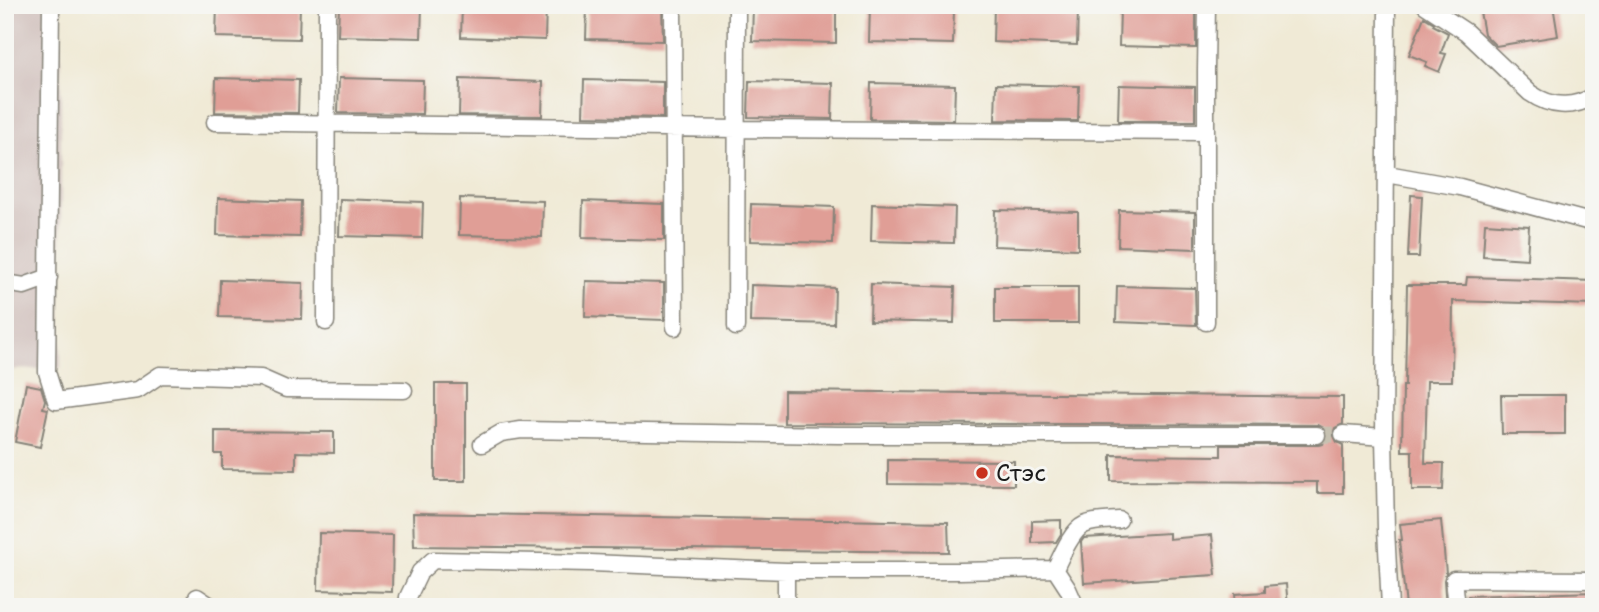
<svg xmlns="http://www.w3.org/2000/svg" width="1599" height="612" font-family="'Shantell Sans',sans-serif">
<rect width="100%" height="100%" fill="#f6f6f2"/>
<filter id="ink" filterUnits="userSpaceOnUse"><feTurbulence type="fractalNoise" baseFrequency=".0143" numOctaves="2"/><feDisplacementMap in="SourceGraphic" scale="14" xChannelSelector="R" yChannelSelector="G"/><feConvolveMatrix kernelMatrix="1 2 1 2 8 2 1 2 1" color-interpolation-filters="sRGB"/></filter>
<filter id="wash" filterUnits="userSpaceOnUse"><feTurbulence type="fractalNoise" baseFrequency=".00686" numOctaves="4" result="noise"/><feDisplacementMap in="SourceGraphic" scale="28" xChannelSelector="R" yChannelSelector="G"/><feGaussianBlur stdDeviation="1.57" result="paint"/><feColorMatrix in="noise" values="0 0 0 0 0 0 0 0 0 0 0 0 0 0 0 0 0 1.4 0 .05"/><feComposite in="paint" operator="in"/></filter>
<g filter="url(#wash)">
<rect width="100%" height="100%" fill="#f0ead6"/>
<path fill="#d0c0bc" d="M5,5H61V368L7,370L5,384Z"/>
<g id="blocks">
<path fill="#e09e96" d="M217,5H300L299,39L216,37Z
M339,5H422L421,38L338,36Z
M462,5H546L545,40L461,37Z
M587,5H662L663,41L586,39Z
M753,5L836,7V43L752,41Z
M870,5L954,8L953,44L869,42Z
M1485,5H1553L1558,36L1496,46L1484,34L1479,6Z
M994,6L1078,8L1077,45L993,42Z
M1120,9L1196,11V48L1119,46Z
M1424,17L1434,23L1433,25L1448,33L1441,53L1446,54L1439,72L1425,66L1427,62L1409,55Z
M216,78L299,80L298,113L215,112Z
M339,78L423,80L422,114L338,113Z
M460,79L543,82L542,116L459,115Z
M584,80L663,82V118L583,116Z
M749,81L833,83L832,119L748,117Z
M871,83L955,85L954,120L870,119Z
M996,84L1079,86L1078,121L995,120Z
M1119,85L1195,87V121H1118Z
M1411,195L1422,196L1419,257H1408Z
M218,198L301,201L300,237L217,235Z
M460,198L543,201L542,237L459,235Z
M340,199L423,202L422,238L339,236Z
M583,201L664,204V240L582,238Z
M751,204L834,207L833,243L750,241Z
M872,204L955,207L954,243L871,241Z
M995,210L1078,212V249L994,246Z
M1119,210L1195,212V249L1118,246Z
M1485,223L1529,226L1527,259L1483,256Z
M1467,277L1594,281V305L1453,301L1452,381H1427L1425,463H1444L1443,490H1412V451H1402L1403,386H1405L1407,285H1466Z
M220,280L303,283L302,319L219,317Z
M586,281L664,283V320L585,317Z
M871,284L955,287L954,323L870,321Z
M751,285L835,288L834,324L750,322Z
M1117,286L1195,288L1196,325L1116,322Z
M995,287H1078V323H995Z
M26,384L41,387L45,400L43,408L48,409L40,447L15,442Z
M435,384H466V481H435Z
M784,391L1343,397V424L1335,428L1333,434L1337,442L1343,445V493H1317V482L1111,481V455L1221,456V445H1318L1323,444L1327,436L1326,429L1318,425L784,423Z
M1501,395H1565V434H1502Z
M215,431L334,432V453L296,452V470L222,469V454H215Z
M888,460L1014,461V485L888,484Z
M413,513L948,522L949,552L414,546Z
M1061,520V534L1056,542L1032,543V521Z
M1441,520L1446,573L1444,580L1446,607H1406L1399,540H1402L1400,524Z
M319,533L393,535L392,592L318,590Z
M1169,533V539L1212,535L1216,575L1084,583L1081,542L1084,538Z
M1286,584L1288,607H1236L1235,594L1265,592V586Z
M1594,592V607H1469L1468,596Z"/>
</g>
</g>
<g filter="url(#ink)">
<use href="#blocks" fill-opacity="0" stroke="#868379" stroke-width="2"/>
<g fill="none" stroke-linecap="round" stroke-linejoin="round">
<path stroke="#c6c1b1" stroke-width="16" stroke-dasharray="16 8" stroke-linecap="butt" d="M1317,435L1343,434"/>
<g stroke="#868379" stroke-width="19">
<path id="minor" d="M51,5L47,372L56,401L138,390L160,375L261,378L286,389L404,390
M673,5L675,327
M1387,5L1384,437L1386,529L1390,607
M1425,5L1466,32L1530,93C1550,107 1572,109 1594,96
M215,122L737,129L1206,132
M1387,174L1460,187L1594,223
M5,283L24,286L49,277
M326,322L327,5
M1206,322V70L1207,5
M736,327L737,5
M1343,434L1384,437
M482,444L501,433L521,430L838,435H1317
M1055,569C1061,557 1071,531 1084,525C1094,520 1108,521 1119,520
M1055,569L1068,589L1076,607
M786,571V607
M197,597L212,607
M407,607L408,597L420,572L433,560L591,563L786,571H960L1055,569
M1457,607L1454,579L1594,580"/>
</g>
<use href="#minor" stroke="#fff" stroke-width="16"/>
</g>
</g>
<circle fill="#c8321e" stroke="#f6f6f2" stroke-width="2.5" cx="982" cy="473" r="7"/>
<g text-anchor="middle" stroke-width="6" stroke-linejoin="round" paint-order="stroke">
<g font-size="24" fill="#1c1c1c" stroke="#f6f6f2" text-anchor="start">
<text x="996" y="481">Стэс</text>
</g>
</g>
<rect width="1599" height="612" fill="none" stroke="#f6f6f2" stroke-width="28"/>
</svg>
